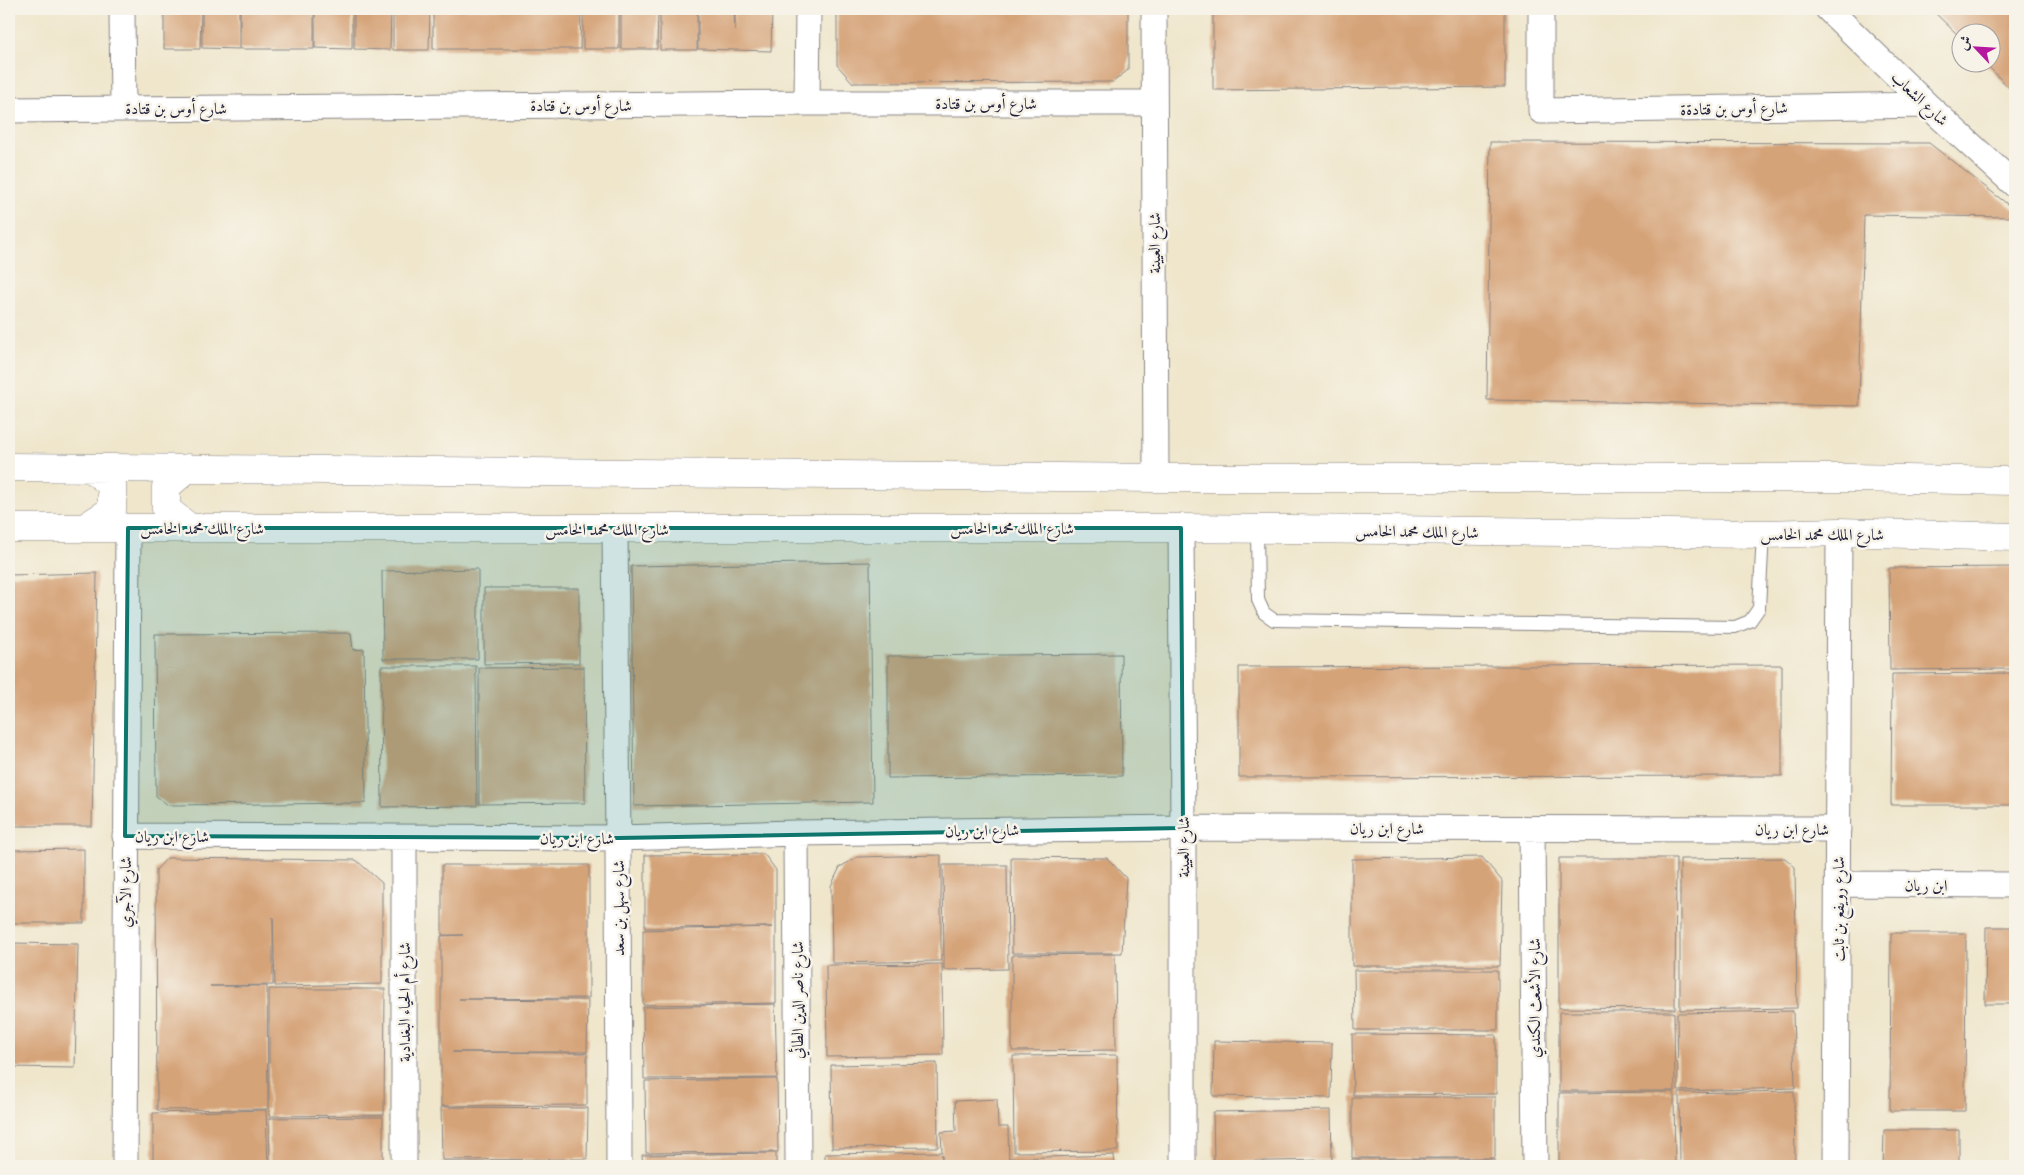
<svg xmlns="http://www.w3.org/2000/svg" width="2024" height="1175" font-family="'Gentium Book Plus',Amiri,serif">
<rect width="100%" height="100%" fill="#f7f3e8"/>
<filter id="ink" filterUnits="userSpaceOnUse"><feTurbulence type="fractalNoise" baseFrequency=".02" numOctaves="2"/><feDisplacementMap in="SourceGraphic" scale="10" xChannelSelector="R" yChannelSelector="G"/><feConvolveMatrix kernelMatrix="1 2 1 2 8 2 1 2 1" color-interpolation-filters="sRGB"/></filter>
<filter id="wash" filterUnits="userSpaceOnUse"><feTurbulence type="fractalNoise" baseFrequency=".0096" numOctaves="4" result="noise"/><feDisplacementMap in="SourceGraphic" scale="20" xChannelSelector="R" yChannelSelector="G"/><feGaussianBlur stdDeviation="1.12" result="paint"/><feColorMatrix in="noise" values="0 0 0 0 0 0 0 0 0 0 0 0 0 0 0 0 0 1.4 0 .05"/><feComposite in="paint" operator="in"/></filter>
<g filter="url(#wash)">
<rect width="100%" height="100%" fill="#efe6cc"/>
<g id="blocks">
<path fill="#d5a378" d="M164,9H201L200,49H164Z
M202,9H239V49L202,48Z
M240,9H314V49H240Z
M315,9H352V49L315,48Z
M354,9H391L390,50L354,49Z
M393,9H430L429,50H393Z
M433,9H581L580,49H433Z
M583,9H619V49H583Z
M621,9H658L657,49H621Z
M660,9H697V50H660Z
M698,9H734L735,31V9H772L771,51L698,49Z
M837,9H1128V70L1113,82L853,83L837,65Z
M1213,9H1505V87L1213,90Z
M1931,9H2015V94L1984,62H1992V32H1962V39Z
M1490,142L1929,143L2015,210V217L1864,215L1859,406L1487,400Z
M870,562L873,802L634,806L631,566Z
M2015,567V669L1890,670L1889,568Z
M478,569V659H383L382,571Z
M97,573L92,826H9V575Z
M484,588H579V663L484,664Z
M351,633L353,650L364,649L366,803L168,805L156,796L155,634Z
M1121,654L1122,776L888,778V656Z
M1782,665V776L1239,777V667Z
M381,666H476L477,806L382,807Z
M584,667L585,803L479,804V668Z
M2015,673V805H1891L1892,674Z
M84,849V923H9V850Z
M764,854L776,870V1003L643,1005V930L773,927L645,928V855Z
M941,855V961L832,963L831,886L840,867L857,857Z
M1011,857L1107,858L1126,878L1122,953H1012Z
M1482,857L1502,881L1500,966H1352V859Z
M167,858L356,860L382,883V984L275,986L273,917V985L210,986H267L268,1109L157,1110L156,870Z
M1559,858H1676L1675,1009L1559,1008Z
M1785,858L1795,867L1797,1008L1680,1010V859Z
M442,865H589V998L459,999L588,1000L587,1052H452L587,1053V1105L441,1106V936L463,935H442Z
M943,865H1007L1008,969L944,970Z
M1986,927H2015V1004H1985Z
M1891,933H1966L1965,1111H1890Z
M9,943L78,944L75,1068L9,1067Z
M1115,954L1116,1050L1012,1051V955Z
M942,964L943,1055L827,1057L826,965Z
M1354,970H1498V1030H1355Z
M269,989H385L384,1115L269,1116Z
M775,1004L777,1078L644,1079L643,1007Z
M1793,1011L1795,1088L1678,1091L1677,1013Z
M1559,1012H1674L1675,1091H1559Z
M1352,1034L1496,1035V1094L1353,1095Z
M1214,1041L1332,1043L1331,1098L1213,1096Z
M1117,1055L1118,1151L1014,1152L1013,1056Z
M937,1063L938,1147L832,1148L831,1065Z
M777,1079L778,1152L646,1153L645,1081Z
M1794,1091L1795,1166H1680L1679,1093Z
M1674,1092L1675,1166H1559V1093Z
M1352,1097H1495V1158H1352Z
M997,1099L998,1127H1008L1009,1166H942V1154L941,1166H825V1154L942,1152L941,1132L956,1131L955,1101Z
M441,1107L588,1108L587,1159L442,1160Z
M266,1110L268,1166H153V1113Z
M1331,1110L1332,1160L1214,1162L1213,1112Z
M383,1117V1166H270L269,1118Z
M1884,1130H1959V1166H1883Z
M776,1153V1166H643L642,1155Z
M1114,1155L1115,1166H1010V1158Z
M1352,1159H1495V1166H1352Z
M442,1162H588V1166H442Z"/>
</g>
</g>
<g filter="url(#ink)">
<use href="#blocks" fill-opacity="0" stroke="#888484" stroke-width="1"/>
<g fill="none" stroke-linecap="round" stroke-linejoin="round">
<g stroke="#888484" stroke-width="14">
<path id="lane" d="M1257,529L1258,600L1264,613L1274,620L1735,627L1750,621L1759,608L1763,534"/>
</g>
<g stroke="#888484" stroke-width="27">
<path id="street" d="M122,9L123,108
M1154,9L1156,478
M1541,9V111L1927,105
M1828,9L1927,105L2015,185
M807,103L808,9
M9,110L807,103H1153
M1181,528L1183,828V1166
M615,529L618,838L619,1166
M1532,829L1535,1166
M796,833L798,1166
M125,836L618,838L796,833L1183,828L1838,829
M1838,884L2015,885
M125,1166L128,528
M404,1166V838
M1836,1166L1839,532"/>
</g>
<g stroke="#888484" stroke-width="29">
<path id="secondary" d="M9,467L1156,478H1850L2015,481
M188,468L166,487V509L190,528
M9,528H1181L1763,534L1839,532L2015,537
M84,528L112,510V485L92,469"/>
</g>
<use href="#lane" stroke="#fff" stroke-width="12"/>
<use href="#street" stroke="#fff" stroke-width="25"/>
<use href="#secondary" stroke="#fff" stroke-width="28"/>
</g>
</g>
<path fill="#0f766e" fill-opacity="0.2" stroke="#0f766e" stroke-width="4" stroke-linejoin="round" d="M128,528H1181L1183,828L618,838L125,836Z"/>
<g text-anchor="middle" stroke-width="5" stroke-linejoin="round" paint-order="stroke">
<g font-size="16" fill="#22223b" stroke="#f7f3e8">
<text transform="translate(1920 98) rotate(43)" y="6">شارع الشعاب</text>
<text x="986" y="109">شارع أوس بن قتادة</text>
<text x="581" y="111">شارع أوس بن قتادة</text>
<text x="176" y="114">شارع أوس بن قتادة</text>
<text transform="translate(1734 108) rotate(-1)" y="6">شارع أوس بن قتادةة</text>
<text transform="translate(1154 243) rotate(-90)" y="6">شارع العيينة</text>
<text x="202" y="534">شارع الملك محمد الخامس</text>
<text x="1012" y="534">شارع الملك محمد الخامس</text>
<text x="607" y="535">شارع الملك محمد الخامس</text>
<text transform="translate(1417 531) rotate(1)" y="6">شارع الملك محمد الخامس</text>
<text x="1822" y="540">شارع الملك محمد الخامس</text>
<text x="1387" y="834">شارع ابن ريان</text>
<text x="1792" y="835">شارع ابن ريان</text>
<text transform="translate(982 830) rotate(-1)" y="6">شارع ابن ريان</text>
<text x="172" y="842">شارع ابن ريان</text>
<text x="577" y="844">شارع ابن ريان</text>
<text transform="translate(1183 847) rotate(-90)" y="6">شارع العيينة</text>
<text x="1926" y="891">ابن ريان</text>
<text transform="translate(125 892) rotate(-90)" y="6">شارع الآجري</text>
<text transform="translate(618 908) rotate(-90)" y="6">شارع سهل بن سعد</text>
<text transform="translate(1838 909) rotate(-90)" y="6">شارع رويفع بن ثابت</text>
<text transform="translate(1534 998) rotate(-90)" y="6">شارع الأشعث الكندي</text>
<text transform="translate(797 1000) rotate(-90)" y="6">شارع ناصر الدين الطائي</text>
<text transform="translate(404 1002) rotate(-90)" y="6">شارع أم الحياء البغدادية</text>
</g>
</g>
<rect width="2024" height="1175" fill="none" stroke="#f7f3e8" stroke-width="30"/>
<g transform="translate(1976 48) rotate(295)"><circle r="24" fill="#f7f3e8" stroke="#a29fa3"/>
<path d="M0-4L9 19L0 12L-9 19Z" fill="#b5179e"/>
<text y="-8" font-size="14" font-weight="bold" text-anchor="middle" fill="#22223b">ش</text>
</g>
</svg>
